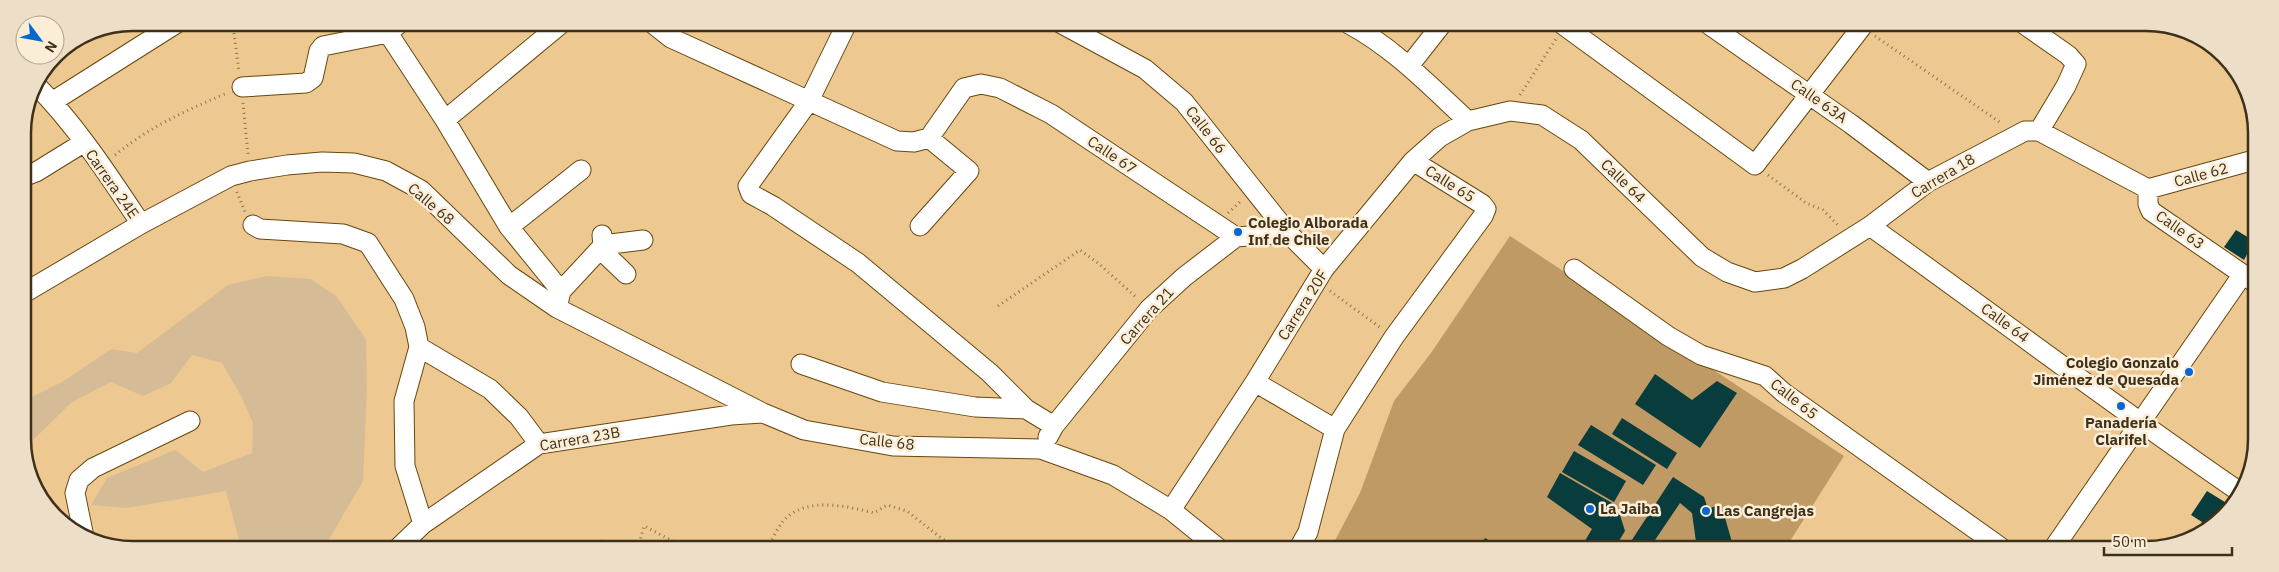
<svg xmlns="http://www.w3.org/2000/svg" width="2279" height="572" font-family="'IBM Plex Sans',sans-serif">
<rect width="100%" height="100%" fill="#edc891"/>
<path fill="#d6bc96" d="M267,276L311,279L336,296L366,339L367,388L363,481L324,548L241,547L226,491L127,508L91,505L107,478L175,450L203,472L252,453L253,423L241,396L222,363L192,355L171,383L143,396L111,382L72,402L25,448L24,401L62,382L111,349L137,353L228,285Z"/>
<path fill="#bf9a64" d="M1510,236L1844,456L1785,549L1331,548L1360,493L1394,401L1431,353Z"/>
<path fill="#093c3c" d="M2236,230L2254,241L2244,260L2224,247Z
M1655,374L1692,400L1717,381L1737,393L1700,448L1635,404Z
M1622,418L1677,453L1667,469L1612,434Z
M1591,425L1656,465L1643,485L1578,445Z
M1574,451L1626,481L1614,502L1562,472Z
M1560,473L1612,503L1620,515L1625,531L1614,549H1580L1592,529L1547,497Z
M1673,477L1704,497L1708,509L1721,504L1734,549H1697L1692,513L1680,503L1649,549H1626Z
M2207,491L2228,504L2215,524L2201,530L2198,528L2202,522L2191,515Z
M1485,538L1504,549H1479Z"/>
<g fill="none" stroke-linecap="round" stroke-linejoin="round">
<g stroke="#68470d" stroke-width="21">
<path id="minor" d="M652,23L671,38L897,141L914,142L929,138L969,171L920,226
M847,23L809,101L748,186L751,194L773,206L858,263L990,373L1026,409L1054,426
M1060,23L1145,69L1184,102L1288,233L1324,269
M1349,24C1394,48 1430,86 1468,121
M1562,24L1755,165L1864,24
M1708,24L1851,124L1928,182
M2025,25L2068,55L2076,64L2066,86L2039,131
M388,33L445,120L509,227L561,291L557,308
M1409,66L1442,24
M35,84C76,125 109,176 141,224
M242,87L306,83L313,78L319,51L323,46L388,33L400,23
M52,102L177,23
M445,120L562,23
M929,138L964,88L981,84L1000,88L1051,114L1236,237
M23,177L36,172L83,143
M2148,189V204L2151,211L2254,282
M2148,189L2254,160
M253,225L260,229L343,234L368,243L404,299L415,327L419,347L404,401L405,466L423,524
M1870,226C1993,314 2113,405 2237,490
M509,227L581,170
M603,245L643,240
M600,249L626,274
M1574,269L1668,336L1701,355L1765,376L1784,393L2003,549
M561,291L600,249L603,245L602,235
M24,293L141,224L231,176L250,171L287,165L322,162L354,163L386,171L421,190L509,275L557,308L763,413L804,430L893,446L1041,449L1113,475L1171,510L1218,548
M419,347L490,389L519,417L539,444
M801,364L882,392L975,407L1026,409
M1255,382L1335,429
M1048,437L1054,426L1149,309L1184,277L1236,237L1288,233
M1171,510L1255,382L1324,269L1413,161L1440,137L1468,121L1510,111L1542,115L1581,140L1702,257L1727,272L1755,282L1784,278L1802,269L1870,226L1928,182L2025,131H2039L2148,189
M83,532L75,493L79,480L93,468L190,421
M398,548L423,524L539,444L731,415L762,413
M1299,548L1308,532L1335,429L1394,337L1483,216L1486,209L1482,204L1413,161
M2053,549L2243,274"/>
</g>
<path stroke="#8e7550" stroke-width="3" stroke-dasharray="1 4" stroke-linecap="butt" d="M234,33L239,72
M1875,36L2001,123
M1520,95L1556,39
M243,103L248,154
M115,155C151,126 185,111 227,93
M1768,175L1806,203L1823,210L1839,226
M237,192L245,212
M1228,213L1242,200
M1330,291L1381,328
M998,306L1080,250L1098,263L1137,298
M601,541L632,548
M638,548L644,526L686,548
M767,548C772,540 777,529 783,521C806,496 846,506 874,513L887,505L907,511L941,538L958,548"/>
<use href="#minor" stroke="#fff" stroke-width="19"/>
</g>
<g fill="#0567cf" stroke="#fcedd7" stroke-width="2">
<circle cx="1238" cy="232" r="5"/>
<circle cx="2189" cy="372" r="5"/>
<circle cx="2121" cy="406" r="5"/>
<circle cx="1590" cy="509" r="5"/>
<circle cx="1706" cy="511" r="5"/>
</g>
<g text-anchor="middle" stroke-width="5" stroke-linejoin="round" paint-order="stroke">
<g font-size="15" fill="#3f301a" stroke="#fcedd7">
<text transform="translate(1819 101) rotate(35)" y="5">Calle 63A</text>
<text transform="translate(1206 130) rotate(52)" y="5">Calle 66</text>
<text transform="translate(1112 155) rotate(34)" y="5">Calle 67</text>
<text transform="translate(2201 175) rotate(-15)" y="5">Calle 62</text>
<text transform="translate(1943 176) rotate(-31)" y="5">Carrera 18</text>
<text transform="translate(1623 181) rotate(44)" y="5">Calle 64</text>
<text transform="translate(112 184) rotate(55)" y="5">Carrera 24E</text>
<text transform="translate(1450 184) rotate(32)" y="5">Calle 65</text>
<text transform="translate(431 204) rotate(40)" y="5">Calle 68</text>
<text transform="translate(2180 230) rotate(35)" y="5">Calle 63</text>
<text transform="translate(1303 305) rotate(-58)" y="5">Carrera 20F</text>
<text transform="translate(1147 316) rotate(-48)" y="5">Carrera 21</text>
<text transform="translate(2005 323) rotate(36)" y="5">Calle 64</text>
<text transform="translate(1794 399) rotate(38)" y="5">Calle 65</text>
<text transform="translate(580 439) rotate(-10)" y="5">Carrera 23B</text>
<text transform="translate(887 442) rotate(6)" y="5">Calle 68</text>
</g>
<g font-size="15" font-weight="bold" fill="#3f301a" stroke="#fcedd7" text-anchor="start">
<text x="1248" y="228">Colegio Alborada<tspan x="1248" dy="17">Inf de Chile</tspan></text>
<text x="2179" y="368" text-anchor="end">Colegio Gonzalo<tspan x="2179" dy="17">Jiménez de Quesada</tspan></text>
<text x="2121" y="428" text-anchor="middle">Panadería<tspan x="2121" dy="17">Clarifel</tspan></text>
<text x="1600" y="514">La Jaiba</text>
<text x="1716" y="516">Las Cangrejas</text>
</g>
</g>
<path d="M0 0H2279V572H0ZM133 31H2146A102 102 0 0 1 2248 133V439A102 102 0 0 1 2146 541H133A102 102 0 0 1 31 439V133A102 102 0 0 1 133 31Z" fill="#eddec8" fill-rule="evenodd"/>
<path fill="none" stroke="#3f301a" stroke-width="2.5" d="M133 31H2146A102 102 0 0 1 2248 133V439A102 102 0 0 1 2146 541H133A102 102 0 0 1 31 439V133A102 102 0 0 1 133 31Z"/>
<g transform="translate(40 40) rotate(122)"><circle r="24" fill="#fcedd7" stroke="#b0a18b"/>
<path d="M0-4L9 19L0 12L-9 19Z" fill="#0567cf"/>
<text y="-8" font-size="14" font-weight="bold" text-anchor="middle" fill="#3f301a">N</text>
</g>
<path d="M2104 547v8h128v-8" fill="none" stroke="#3f301a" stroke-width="2.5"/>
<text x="2112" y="547" font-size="15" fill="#3f301a" stroke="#fcedd7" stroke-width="4" paint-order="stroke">50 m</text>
</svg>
